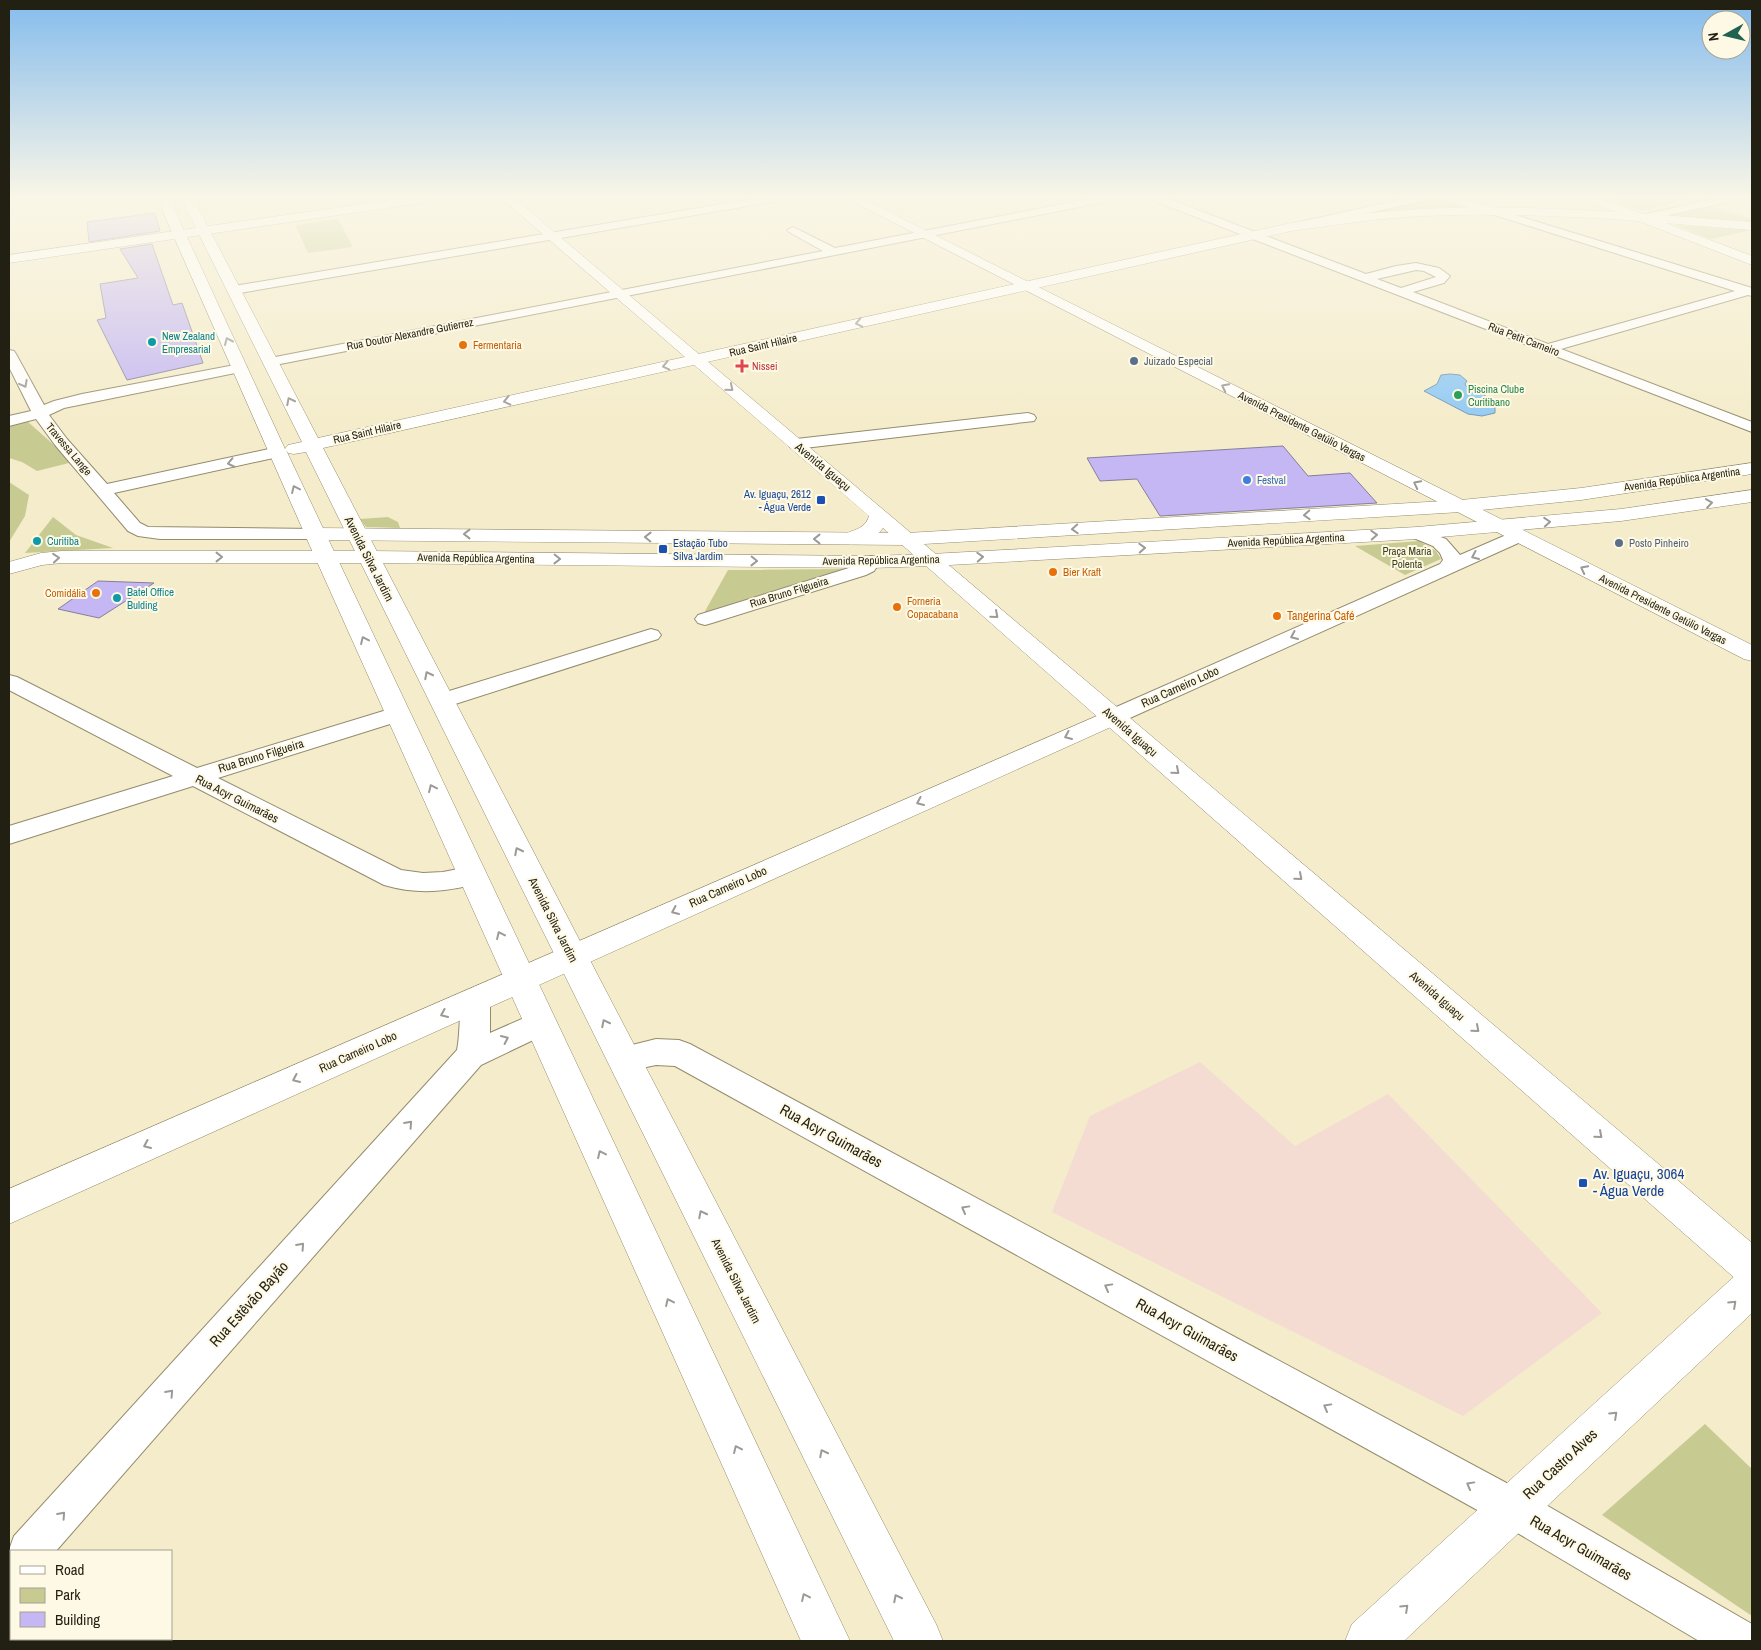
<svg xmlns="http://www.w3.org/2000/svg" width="1761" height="1650" font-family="'Archivo Narrow',sans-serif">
<rect width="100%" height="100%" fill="#f4ecca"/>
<path fill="#f4dcd2" d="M1200,1062L1295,1146L1388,1094L1602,1313L1463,1416L1052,1212L1090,1116Z"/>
<path fill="#c7cb92" d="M1432,198L1471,208L1357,215Z
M1608,198H1694L1641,211Z
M1711,207L1752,219V222L1664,217Z
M338,219L353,247L308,253L295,225Z
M1676,225L1752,230L1711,239Z
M27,421L73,462L37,471L22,462L9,458V425Z
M9,482L29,495L25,516L9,542Z
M53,517L76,535L113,548L25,553Z
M388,517L398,522L400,528L366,527L360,519Z
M1419,541L1436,551L1441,559L1405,575L1355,546Z
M844,569L704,613L728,570Z
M1705,1424L1752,1469V1616L1602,1515Z"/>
<path fill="#90c9f5" stroke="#6f96b1" d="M1450,374L1460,375L1467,381L1465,384L1466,386L1483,394L1495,404V413L1482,416L1468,414L1424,391L1437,384L1441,375Z"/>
<path fill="#c4b7f3" stroke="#857f9c" d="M155,213L160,231L89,242L87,222Z
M152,244L173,305L182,303L203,363L127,380L97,320L106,318L100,284L138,278L120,249Z
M1283,446L1308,476L1350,473L1377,503L1160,516L1137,479L1100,481L1087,458Z
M98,581L154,583L99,618L58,609Z"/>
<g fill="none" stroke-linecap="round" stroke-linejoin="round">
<g stroke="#938b6c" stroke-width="2">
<path id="minor" d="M758,198H782L777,201L234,294L228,290L234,286Z
M1094,198H1115L1110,201L270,366L265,365L263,362L265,359L270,358L823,251L789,232L787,230L793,227L835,248Z
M1151,198H1166L1366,274L1396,266L1416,263L1439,268L1450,276L1444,283L1413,292L1548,344L1735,291L1488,213L1487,211L1488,209H1496L1752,288V296L1748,295L1561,349L1752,422V432L1152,200ZM1416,270L1424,271L1436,277L1401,288L1377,279Z
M1407,198H1427L1422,201L1304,227L1298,224L1304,221Z
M1718,198H1738L1733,201L1641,221L1635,218L1641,215Z
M9,350L14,351L16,354L44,405L54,401L82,394L240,364L245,365L247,368L245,371L64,408L49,415L67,439L107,484L278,447L284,449L286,452L284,455L278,457L114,493L140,523L148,527L315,529L321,530L324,534L321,538L315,539H160L138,536L128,531L55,445L36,419L9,426V416L31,411L9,367Z
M1028,413L1034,415L1036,418L1034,421L796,449L790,447L788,444L790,441L796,439Z
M1417,528L1446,539L1460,555L1513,532L1519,530L1525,532L1528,536L1525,540L1121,722L1113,724L1105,722L1102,717L1105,712L1440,564L1443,560L1440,553L1433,546L1411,537L1408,533L1411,529Z
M871,556L878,558L880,562L874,571L866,575L712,623L705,625L698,623L695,619L698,615L852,567C859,563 863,558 871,556Z
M651,629L658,631L661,635L658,639L449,706L441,708L433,706L430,701L433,696Z
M9,675L17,677L197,768L390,709L398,707L406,709L409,714L406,719L218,778L401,870L423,873L443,872L473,866L482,868L486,875L482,882C448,892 418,895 384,885L193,786L9,844V826L173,776L9,690Z
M475,988L485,992L490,1000V1033L540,1011L550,1014L555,1023L550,1032L481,1065L56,1551H11V1594L9,1595V1550L14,1536L457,1050C461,1032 458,1005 465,992Z
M656,1039L679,1040L690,1044L1527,1494L1752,1624V1641H1699L1499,1522L675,1066L656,1065L623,1072L612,1068L608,1059L612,1050Z"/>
</g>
<g stroke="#938b6c" stroke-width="1">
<path id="tertiary" d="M1752,463V474L1581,500L1461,512L907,545L315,540L308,538L305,534L308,530L315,528L907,533L1461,500L1581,488Z
M1752,490V502L1621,521L1417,539L931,566L871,568L368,563H62L42,565L9,574V562L41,553L62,551H368L871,556L931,554L1417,527L1621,509Z
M1113,709L1122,712L1125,717L1122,722L9,1224V1189Z"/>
</g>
<g stroke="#938b6c" stroke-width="1">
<path id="secondary" d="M404,198H434L428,202L9,263V255Z
M501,198H514L1752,1243V1287L1738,1281L883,528C874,540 857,547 843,543L840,539C848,528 864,533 869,516Z
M846,198H861L1752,645V661L1744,659Z
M1443,198H1461L1496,208L1498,211L1492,215L1445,200Z
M1583,198H1600L1752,256V265L1585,200Z"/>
</g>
<g stroke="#938b6c" stroke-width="1">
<path id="primary" d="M157,198H169L285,449L288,445L302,442L181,198H193L318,438L1291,223C1335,217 1379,211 1423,209C1532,204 1643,213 1752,222V230C1643,221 1533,211 1423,216C1379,218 1335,225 1291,231L323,448L936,1624L943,1641H894L306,452L294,454L288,453L286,450L850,1641H801L310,546Z
M1752,1268V1313L1404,1641H1345L1352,1624L1738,1273Z"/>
</g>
<use href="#minor" fill="#fff" fill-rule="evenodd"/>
<use href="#tertiary" fill="#fff" fill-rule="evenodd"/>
<use href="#secondary" fill="#fff" fill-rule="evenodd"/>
<use href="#primary" fill="#fff" fill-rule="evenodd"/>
</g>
<defs><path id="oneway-chevron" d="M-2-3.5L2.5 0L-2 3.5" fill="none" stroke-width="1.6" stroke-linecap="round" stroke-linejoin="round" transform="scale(1.25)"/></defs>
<g stroke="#9c9a95">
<use href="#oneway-chevron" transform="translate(859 323) rotate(167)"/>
<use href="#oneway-chevron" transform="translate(228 341) rotate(-114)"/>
<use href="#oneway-chevron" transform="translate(666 366) rotate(167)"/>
<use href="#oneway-chevron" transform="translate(24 384) rotate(62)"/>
<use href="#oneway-chevron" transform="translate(1225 387) rotate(-153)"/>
<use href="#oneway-chevron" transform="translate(730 388) rotate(40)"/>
<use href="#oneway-chevron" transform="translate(290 401) rotate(-117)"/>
<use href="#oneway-chevron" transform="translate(507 401) rotate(167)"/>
<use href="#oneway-chevron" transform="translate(231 463) rotate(168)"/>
<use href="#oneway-chevron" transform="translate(1417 484) rotate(-153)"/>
<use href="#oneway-chevron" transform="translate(295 489) rotate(-115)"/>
<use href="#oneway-chevron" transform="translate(1709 503) rotate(-8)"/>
<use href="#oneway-chevron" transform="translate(1307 515) rotate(177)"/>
<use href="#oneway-chevron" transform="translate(1547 522) rotate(-4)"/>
<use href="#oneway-chevron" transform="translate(1075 529) rotate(177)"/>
<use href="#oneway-chevron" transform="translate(467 534) rotate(-180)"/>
<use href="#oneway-chevron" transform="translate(1374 535) rotate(-3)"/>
<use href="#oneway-chevron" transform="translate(648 537) rotate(-179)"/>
<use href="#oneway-chevron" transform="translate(817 539) rotate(-180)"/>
<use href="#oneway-chevron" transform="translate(1142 548) rotate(-3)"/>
<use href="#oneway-chevron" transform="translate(1475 556) rotate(156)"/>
<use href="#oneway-chevron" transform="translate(219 557)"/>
<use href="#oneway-chevron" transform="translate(980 557) rotate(-3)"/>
<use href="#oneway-chevron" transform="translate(56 558) rotate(-5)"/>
<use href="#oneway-chevron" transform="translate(557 559) rotate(1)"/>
<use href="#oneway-chevron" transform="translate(754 561) rotate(1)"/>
<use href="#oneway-chevron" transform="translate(1584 569) rotate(-153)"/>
<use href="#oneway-chevron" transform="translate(995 615) rotate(41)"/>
<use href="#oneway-chevron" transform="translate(1294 636) rotate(156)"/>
<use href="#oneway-chevron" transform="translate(364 640) rotate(-115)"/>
<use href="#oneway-chevron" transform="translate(428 675) rotate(-117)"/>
<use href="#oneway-chevron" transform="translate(1068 736) rotate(156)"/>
<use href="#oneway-chevron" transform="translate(1176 771) rotate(41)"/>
<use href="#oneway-chevron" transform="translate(432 788) rotate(-115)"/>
<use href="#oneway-chevron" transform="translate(920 802) rotate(156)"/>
<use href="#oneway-chevron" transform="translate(518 851) rotate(-117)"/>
<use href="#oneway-chevron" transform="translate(1299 877) rotate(41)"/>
<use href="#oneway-chevron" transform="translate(675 911) rotate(156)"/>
<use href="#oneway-chevron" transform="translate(500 935) rotate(-115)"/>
<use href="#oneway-chevron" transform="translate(444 1014) rotate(156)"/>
<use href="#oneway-chevron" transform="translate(605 1023) rotate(-117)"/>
<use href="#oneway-chevron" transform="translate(1476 1029) rotate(41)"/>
<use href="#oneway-chevron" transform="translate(505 1039) rotate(-25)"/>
<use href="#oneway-chevron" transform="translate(296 1079) rotate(156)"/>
<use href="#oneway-chevron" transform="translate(409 1124) rotate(-48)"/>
<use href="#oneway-chevron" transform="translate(1599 1135) rotate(41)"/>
<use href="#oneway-chevron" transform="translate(147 1145) rotate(156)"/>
<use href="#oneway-chevron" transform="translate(601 1154) rotate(-115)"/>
<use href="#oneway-chevron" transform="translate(965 1209) rotate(-151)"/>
<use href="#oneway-chevron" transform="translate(702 1214) rotate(-117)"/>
<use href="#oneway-chevron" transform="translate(301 1246) rotate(-48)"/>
<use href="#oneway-chevron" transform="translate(1108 1287) rotate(-151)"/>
<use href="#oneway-chevron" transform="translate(669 1302) rotate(-115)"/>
<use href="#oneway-chevron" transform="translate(1733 1304) rotate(-43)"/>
<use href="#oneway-chevron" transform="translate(170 1393) rotate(-48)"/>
<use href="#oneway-chevron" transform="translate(1327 1407) rotate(-151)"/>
<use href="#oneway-chevron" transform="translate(1614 1415) rotate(-43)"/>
<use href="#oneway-chevron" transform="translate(737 1449) rotate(-115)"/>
<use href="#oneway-chevron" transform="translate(823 1453) rotate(-117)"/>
<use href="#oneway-chevron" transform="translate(1470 1485) rotate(-151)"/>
<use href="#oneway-chevron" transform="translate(62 1515) rotate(-48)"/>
<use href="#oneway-chevron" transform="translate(805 1597) rotate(-115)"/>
<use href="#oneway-chevron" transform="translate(897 1598) rotate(-117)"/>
<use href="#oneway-chevron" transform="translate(1405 1608) rotate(-43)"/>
</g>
<linearGradient id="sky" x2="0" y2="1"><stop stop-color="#85bced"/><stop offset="0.46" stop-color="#faf6e7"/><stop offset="1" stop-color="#faf6e7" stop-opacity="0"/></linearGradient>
<rect width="1761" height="429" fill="url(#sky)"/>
<g fill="#0f9aa8" stroke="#fef9e5" stroke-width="2">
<circle cx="152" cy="342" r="5"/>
<circle cx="37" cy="541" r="5"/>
<circle cx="117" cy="598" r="5"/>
</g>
<g fill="#e8710a" stroke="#fef9e5" stroke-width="2">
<circle cx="463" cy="345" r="5"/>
<circle cx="1053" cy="572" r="5"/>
<circle cx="96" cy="593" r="5"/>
<circle cx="897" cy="607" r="5"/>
<circle cx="1277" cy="616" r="5"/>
</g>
<g fill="#5c6f8a" stroke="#fef9e5" stroke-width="2">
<circle cx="1134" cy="361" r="5"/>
<circle cx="1619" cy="543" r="5"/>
</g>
<path fill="#e0444e" stroke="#fef9e5" stroke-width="2" d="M739.5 358.5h5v5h5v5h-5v5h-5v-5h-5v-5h5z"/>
<circle fill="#2e9e5b" stroke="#fef9e5" stroke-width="2" cx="1458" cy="395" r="5"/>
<circle fill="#3f7fe0" stroke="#fef9e5" stroke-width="2" cx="1247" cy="480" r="5"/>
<g fill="#1a4fb4" stroke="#fef9e5" stroke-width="2">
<rect x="816" y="495" width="10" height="10" rx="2.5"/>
<rect x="658" y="544" width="10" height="10" rx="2.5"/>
<rect x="1578" y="1178" width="10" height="10" rx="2.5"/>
</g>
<g text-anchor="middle" stroke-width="4" stroke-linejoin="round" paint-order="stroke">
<g font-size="11" fill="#221f13" stroke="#fef9e5">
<text transform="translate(410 334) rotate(-11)" y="4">Rua Doutor Alexandre Gutierrez</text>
<text transform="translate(1524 339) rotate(21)" y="4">Rua Petit Carneiro</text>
<text transform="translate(763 345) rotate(-13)" y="4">Rua Saint Hilaire</text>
<text transform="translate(1302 426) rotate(27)" y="4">Avenida Presidente Getúlio Vargas</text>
<text transform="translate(367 432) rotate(-13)" y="4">Rua Saint Hilaire</text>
<text transform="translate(69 449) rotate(50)" y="4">Travessa Lange</text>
<text transform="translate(1682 479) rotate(-8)" y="4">Avenida República Argentina</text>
<text transform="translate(1286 540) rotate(-3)" y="4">Avenida República Argentina</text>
<text transform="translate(476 558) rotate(1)" y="4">Avenida República Argentina</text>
<text transform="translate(881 560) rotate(-1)" y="4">Avenida República Argentina</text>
<text transform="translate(789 592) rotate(-17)" y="4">Rua Bruno Filgueira</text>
<text transform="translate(1663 609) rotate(27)" y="4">Avenida Presidente Getúlio Vargas</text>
</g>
<g font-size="11" fill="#0d838f" stroke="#fef9e5" text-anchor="start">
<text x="162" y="340">New Zealand<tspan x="162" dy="13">Empresarial</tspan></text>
<text x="47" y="545">Curitiba</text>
<text x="127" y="596">Batel Office<tspan x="127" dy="13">Bulding</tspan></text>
</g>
<g font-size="11" fill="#c56008" stroke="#fef9e5" text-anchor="start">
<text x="473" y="349">Fermentaria</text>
<text x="1063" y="576">Bier Kraft</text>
<text x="86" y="597" text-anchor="end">Comidália</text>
<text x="907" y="605">Forneria<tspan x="907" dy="13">Copacabana</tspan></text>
</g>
<g font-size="11" fill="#4e5e75" stroke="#fef9e5" text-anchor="start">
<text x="1144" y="365">Juizado Especial</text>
<text x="1629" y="547">Posto Pinheiro</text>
</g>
<g font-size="11" fill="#be3a42" stroke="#fef9e5" text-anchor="start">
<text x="752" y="370">Nissei</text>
</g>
<g font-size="11" fill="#27864d" stroke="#fef9e5" text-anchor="start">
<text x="1468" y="393">Piscina Clube<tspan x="1468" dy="13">Curitibano</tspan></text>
</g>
<g font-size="11" fill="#366cbe" stroke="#fef9e5" text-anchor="start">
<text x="1257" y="484">Festval</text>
</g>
<g font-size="11" fill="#164399" stroke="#fef9e5" text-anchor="end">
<text x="811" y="498">Av. Iguaçu, 2612<tspan x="811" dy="13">- Água Verde</tspan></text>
<text x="673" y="547" text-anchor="start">Estação Tubo<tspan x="673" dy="13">Silva Jardim</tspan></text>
</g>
<g font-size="11" fill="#3d3f1b" stroke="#fef9e5">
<text x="1407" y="555">Praça Maria<tspan x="1407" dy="13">Polenta</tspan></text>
</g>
<g font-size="12" fill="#221f13" stroke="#fef9e5">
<text transform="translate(823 467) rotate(40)" y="4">Avenida Iguaçu</text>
<text transform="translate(369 559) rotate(63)" y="4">Avenida Silva Jardim</text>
<text transform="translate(1180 687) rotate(-24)" y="4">Rua Carneiro Lobo</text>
<text transform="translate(1130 732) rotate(41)" y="4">Avenida Iguaçu</text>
<text transform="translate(261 756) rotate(-17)" y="4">Rua Bruno Filgueira</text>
<text transform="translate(237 799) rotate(27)" y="4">Rua Acyr Guimarães</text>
<text transform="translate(728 887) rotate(-24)" y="4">Rua Carneiro Lobo</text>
<text transform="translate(553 920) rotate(63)" y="4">Avenida Silva Jardim</text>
<text transform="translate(1437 996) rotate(41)" y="4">Avenida Iguaçu</text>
<text transform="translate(358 1052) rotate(-24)" y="4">Rua Carneiro Lobo</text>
<text transform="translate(736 1281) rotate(63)" y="4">Avenida Silva Jardim</text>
</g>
<g font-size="12" fill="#c56008" stroke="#fef9e5" text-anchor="start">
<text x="1287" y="620">Tangerina Café</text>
</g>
<g font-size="15" fill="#221f13" stroke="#fef9e5">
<text transform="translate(831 1136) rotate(29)" y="5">Rua Acyr Guimarães</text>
<text transform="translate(249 1304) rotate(-48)" y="5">Rua Estêvão Bayão</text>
<text transform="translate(1187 1330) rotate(29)" y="5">Rua Acyr Guimarães</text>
<text transform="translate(1560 1464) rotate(-43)" y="5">Rua Castro Alves</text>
<text transform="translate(1581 1548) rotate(30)" y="5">Rua Acyr Guimarães</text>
</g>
<g font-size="15" fill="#164399" stroke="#fef9e5" text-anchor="start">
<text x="1593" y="1179">Av. Iguaçu, 3064<tspan x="1593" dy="17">- Água Verde</tspan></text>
</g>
</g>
<rect width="1761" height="1650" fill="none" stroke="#221f13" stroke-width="20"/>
<rect x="10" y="1550" width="162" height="90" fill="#fef9e5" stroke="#a6a291"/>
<rect x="20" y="1566" width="25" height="8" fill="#ffffff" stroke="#a6a291"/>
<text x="55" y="1575" font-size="15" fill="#221f13">Road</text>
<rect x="20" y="1588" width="25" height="15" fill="#c7cb92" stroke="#a6a291"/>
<text x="55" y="1600" font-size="15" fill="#221f13">Park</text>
<rect x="20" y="1612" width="25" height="15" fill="#c4b7f3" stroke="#a6a291"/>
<text x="55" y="1625" font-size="15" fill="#221f13">Building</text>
<g transform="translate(1726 35) rotate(262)"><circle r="24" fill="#fef9e5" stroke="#a6a291"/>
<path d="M0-4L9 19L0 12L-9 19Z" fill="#226250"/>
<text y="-8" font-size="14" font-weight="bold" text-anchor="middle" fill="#221f13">N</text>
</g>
</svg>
